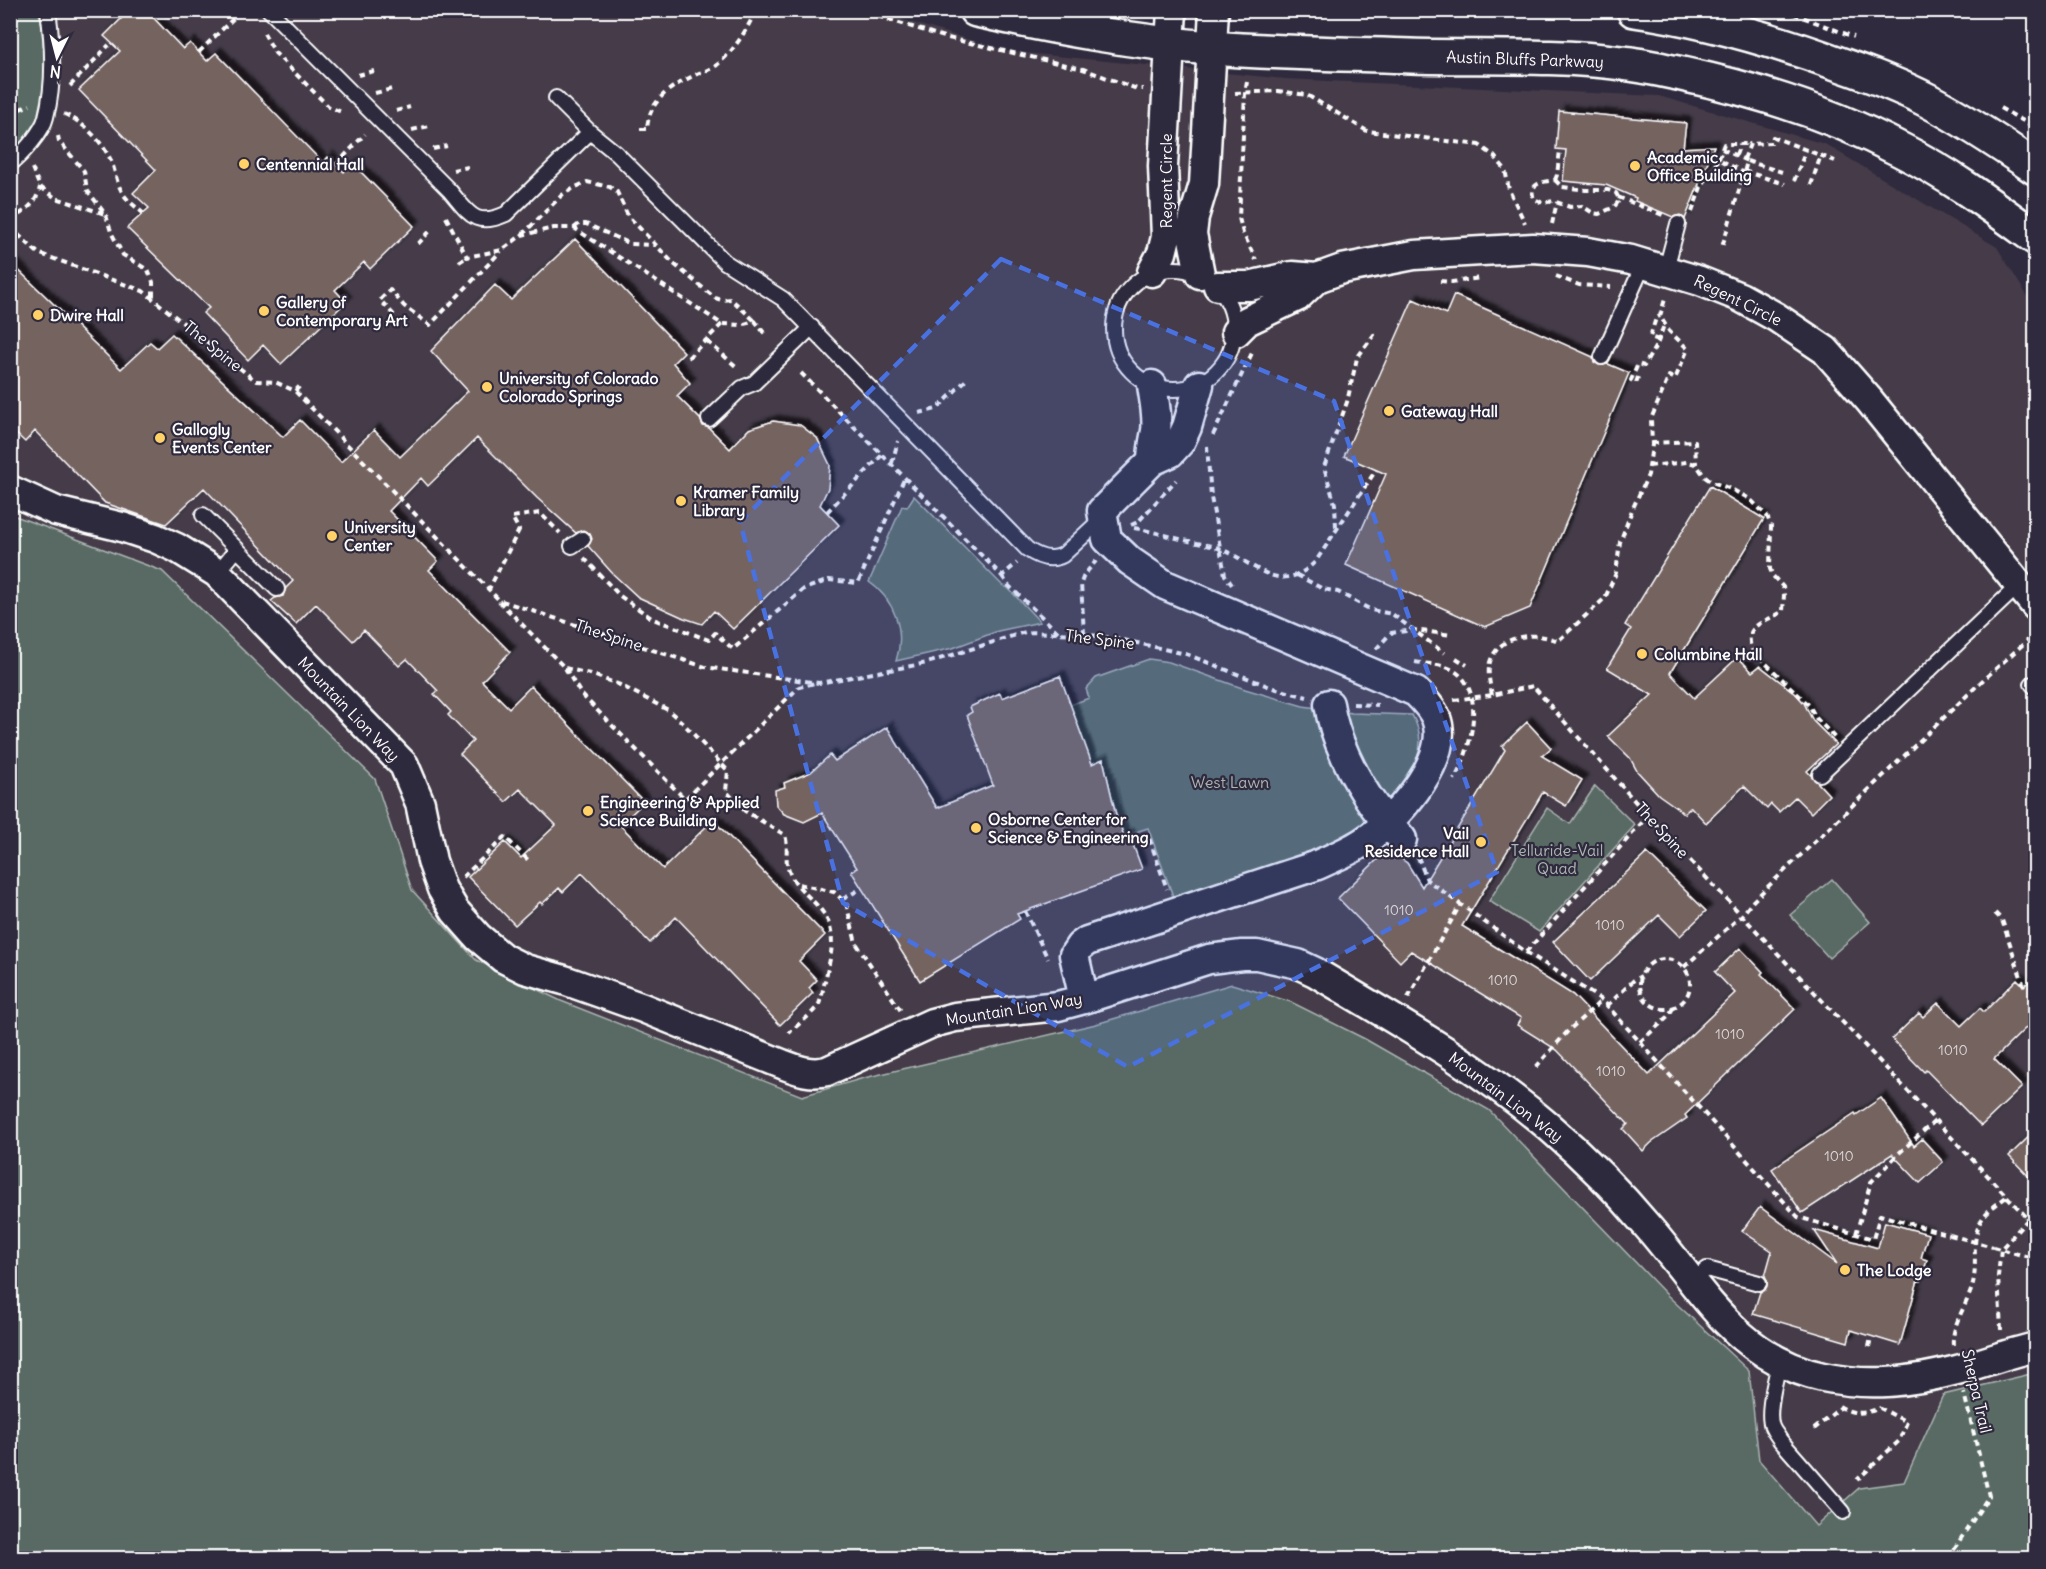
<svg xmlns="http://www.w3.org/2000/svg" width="2046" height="1569" font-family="Delius,sans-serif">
<defs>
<filter id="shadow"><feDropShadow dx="5.5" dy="-5.5" stdDeviation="1.5" flood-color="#0009"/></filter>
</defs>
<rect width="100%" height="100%" fill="#2f2a3d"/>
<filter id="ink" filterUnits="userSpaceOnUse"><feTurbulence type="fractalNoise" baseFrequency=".0167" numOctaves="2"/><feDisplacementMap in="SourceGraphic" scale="12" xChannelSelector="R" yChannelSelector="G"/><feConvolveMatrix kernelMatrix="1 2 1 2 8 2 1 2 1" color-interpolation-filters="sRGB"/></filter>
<g filter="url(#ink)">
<path fill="#443b48" d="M10,11H875L1006,51L1286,79L1659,96L1825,144L1997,247L2036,310L2035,1558L1859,1488L1816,1526L1759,1460L1749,1371L1667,1295L1489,1110L1365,1039L1291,1002L1232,984L1096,1024L864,1078L802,1096L561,1001L476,960L412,890L375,779L162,571L11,514Z"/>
<path fill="#586b64" stroke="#acb5b2" stroke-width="1.5" d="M10,11H38L41,19L46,75L37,119L17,150L11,154Z
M914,496L1002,585L1008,588L1040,622L998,631L953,648L896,661C906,631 894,599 869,582L902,506L907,507Z
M10,514L162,571L375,779L412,890L476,960L561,1001L802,1096L864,1078L1096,1024L1232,984L1291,1002L1365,1039L1489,1110L1667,1295L1749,1371L1759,1460L1816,1526L1859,1488L1904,1482L1943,1395L2035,1373V1558H11Z
M1149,659L1169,662L1245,689L1303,706L1352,713L1412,715C1441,764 1384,802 1352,833L1315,851L1174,899L1148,828L1124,836L1116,815L1103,759L1092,764L1070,705L1089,698L1086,689L1096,678Z
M1595,786L1635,825L1539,932L1489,901L1547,808L1570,824Z
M1832,879L1870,922L1829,958L1790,915Z"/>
<path fill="#746361" stroke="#fff" stroke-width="1.5" filter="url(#shadow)" d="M130,10H146L183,49L190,43L207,61L216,53L323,163L328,157L344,172L353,164L414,226L370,269L364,262L335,290L346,302L281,364L263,345L248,360L203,313L209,308L127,228L149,208L133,193L156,170L79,90L120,51L104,36Z
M1559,111L1686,123L1683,148L1714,146L1685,219L1680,215L1673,217L1635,201L1636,198L1606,185L1563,181L1566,150L1556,149Z
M575,239L684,352L673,363L690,383L677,396L700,419L703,426L709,428L730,449L749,429L773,421L800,425L817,438L830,465L828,488L820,505L839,525L733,629L714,611L702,624L684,618L638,597L613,574L588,546L592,539L590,534L583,530L576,533L537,498L477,438L428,486L421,478L389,511L438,561L429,570L510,652L482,681L509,708L531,686L644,802L620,825L663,869L713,820L825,935L799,961L817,980L809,988L813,993L780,1025L676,917L650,943L582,873L563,892L559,888L542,904L540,902L515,925L468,877L505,842L521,858L556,825L520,789L506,802L460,754L473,741L448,715L451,712L434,694L438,691L407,659L399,666L364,630L353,641L316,604L296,624L271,601L275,598L283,596L286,588L293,581L204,488L166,524L105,503L35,431L25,442L10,428V262L121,369L150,342L157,348L172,334L283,437L300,420L341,462L374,430L400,457L468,391L431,351L495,285L511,300Z
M1454,295L1593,357L1594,362L1599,365L1608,364L1629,373L1530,608L1485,627L1346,565L1386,474L1344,456L1413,299L1446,314Z
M1710,486L1764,519L1670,673L1694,698L1738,657L1752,672L1760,666L1796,694L1804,703L1813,721L1836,744L1807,771L1829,795L1811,813L1795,797L1779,812L1771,804L1767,809L1744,786L1706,823L1691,807L1684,814L1676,807L1659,795L1637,771L1630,758L1608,736L1652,695L1607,668L1631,629L1625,625Z
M1060,676L1092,764L1103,759L1116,815L1124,836L1129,834L1142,869L1017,914L1020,919L920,981L851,871L857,868L822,813L804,822L784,814L776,805L775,790L785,787L784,783L811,772L830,755L835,761L887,727L937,808L993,785L967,715L972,712L970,707L1000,693L1002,698Z
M1527,722L1551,748L1542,756L1582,780L1566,806L1543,792L1462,926L1573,995L1649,1075L1735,993L1715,972L1740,948L1763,972L1761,974L1795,1009L1685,1115L1687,1118L1651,1143L1643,1151L1623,1129L1628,1124L1557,1050L1517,1025L1521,1018L1411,951L1400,962L1338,898L1380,857L1386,855H1395L1407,863L1422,887L1505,750L1502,746Z
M1647,853L1706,911L1680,936L1659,915L1590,981L1553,942Z
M2036,976V1018L1994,1059L2022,1087L1981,1126L1926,1070L1924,1072L1892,1039L1919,1013L1923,1017L1938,1003L1961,1026L1980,1008L1984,1012L2017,979L2024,986Z
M1881,1098L1914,1146L1922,1139L1943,1162L1920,1183L1892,1154L1802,1213L1772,1169L1855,1113L1856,1115Z
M2036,1130V1184L2009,1156Z
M1760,1207L1837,1264L1814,1230L1878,1248L1885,1222L1928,1234L1921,1258L1927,1260L1921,1281L1918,1280L1900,1345L1851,1330L1848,1342L1753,1314L1760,1292L1765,1290L1767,1286V1280L1765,1276L1772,1251L1742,1231Z"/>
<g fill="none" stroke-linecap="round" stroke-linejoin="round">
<g stroke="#fff" stroke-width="18">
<path id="lane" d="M269,10L449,190C469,213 474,228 506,214L590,132
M556,98L590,132L616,153L725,262L783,299L1027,549C1038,557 1050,562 1063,555L1095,525L1100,516
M10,164C22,155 43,131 46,117C55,83 53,45 48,10
M1114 329a60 60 0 1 1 120 0a60 60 0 1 1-120 0Z
M1666,269L1678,224
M1602,357L1644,263
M709,419L742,388L754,383L812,327
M203,515L277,589
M572,546L583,539
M217,573L237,549
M2032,684L2036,688
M1820,774L2019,585
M1692,1282L1707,1269L1759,1283
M1779,1363C1776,1379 1766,1412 1772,1427C1774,1432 1778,1436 1780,1440L1843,1512"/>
</g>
<g stroke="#fff" stroke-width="33">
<path id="street" d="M1152,272L1162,253L1166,237L1163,166L1172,10
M1200,274L1192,234L1194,217L1204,184L1214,10
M1218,286H1249L1292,276L1317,278L1342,269L1414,255L1533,248L1588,252L1631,260L1700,281L1740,297L1776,317L1825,350L1869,400L2036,606
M1236,332L1247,321L1297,297L1317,278
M1152,385C1154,400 1158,416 1156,431C1154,441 1152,450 1152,461
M10,490L56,511L122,527L155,538L177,548L217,573L404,765L420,803L432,861L442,889L455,911L478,937L503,958L525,969L564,980L643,1008L782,1064C798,1070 810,1075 827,1071L932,1023L955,1017L1058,1006L1084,999L1209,959L1242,955H1257L1298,964L1315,972C1395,1020 1478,1066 1549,1127C1585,1158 1618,1191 1648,1227C1702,1289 1736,1358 1823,1377C1870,1387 1911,1382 1957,1370C1983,1363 2009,1353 2036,1347
M1329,704C1334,738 1354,778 1374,806C1383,818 1393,828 1402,839
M1084,999L1074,955L1080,946L1087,941L1315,866C1335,857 1355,849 1373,835C1401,813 1451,757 1436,718C1432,708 1424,700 1416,692L1165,585L1130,561L1107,539L1102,511L1152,461L1170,453L1180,442L1187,427L1199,385"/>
</g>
<g stroke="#fff" stroke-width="38">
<path id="primary" d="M976,10C1054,27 1132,42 1211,48C1278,53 1345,54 1411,56C1481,58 1552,54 1622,63C1642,65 1662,70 1682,74C1757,90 1832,114 1901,150C1949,174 1992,206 2036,238
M1634,10C1706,20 1774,40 1842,65C1871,75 1900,86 1927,100C1965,120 2001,144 2036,168"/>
</g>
<path stroke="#fff" stroke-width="4" stroke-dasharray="6 4.5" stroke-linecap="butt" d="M858,10L944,37L1083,69L1137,89H1143
M1784,10L1854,37
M264,33L275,53L329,107L344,113
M199,52L242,10
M358,75L374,71
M1247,82L1245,93L1239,218L1243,233L1256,260
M70,86L109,45
M375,93L392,89
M1235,93L1278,91L1307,95L1367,131L1479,145L1494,156L1505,169L1509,190L1525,223
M2000,108L2036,128
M396,111L410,107
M10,113L30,105
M64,114C80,120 100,139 108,155C115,166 115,179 121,190C126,200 135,206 143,213
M640,129H647C649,99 672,86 697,74C704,71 713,69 718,64C734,51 748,28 756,10
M412,130L429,126
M58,136L59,141L84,171L87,190L106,215L111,232L123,255L148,270L153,282V298
M433,149L447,146
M1722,149L1724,144H1750
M1736,155L1740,144
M1719,159L1722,149L1747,161L1744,173
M1744,159L1750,144L1771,143L1773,137L1835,161
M1747,161L1782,172
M336,165L365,134
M32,168L40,187L56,198L105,214
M453,170L468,167
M1744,171L1785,184
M1555,180L1562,187L1586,190H1608L1616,193L1618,197V202L1614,207L1599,214L1593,213L1582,206L1570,207L1553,201L1543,203L1534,199C1528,183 1542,182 1555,180Z
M1555,180L1557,175L1560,150
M1794,181L1806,150
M1811,185L1821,155
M10,190L13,180
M1618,197L1665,216
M1692,212L1701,187L1719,159L1744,173L1722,247
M446,217L467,257L502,250L522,235L554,228H574L722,324L741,325L755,321L765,334
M10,220C25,211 36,205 40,187
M1552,224L1557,202
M10,227L38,253L143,291L256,381L275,382L295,391L499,600L705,667L819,683L927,663L1025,632L1084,634L1119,639L1186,654L1273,688L1307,697
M574,228L579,224H586L631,244L656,245
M522,235L562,195L576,187L587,182L610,187L617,192L628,216L674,264L715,298L722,300L731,299L755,321
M418,244L431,230
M459,262L467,257
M1556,276L1579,285L1611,287
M1440,281L1452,282L1481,278
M394,315L380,300L390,290L404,306L430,325L501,251
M1659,340L1650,337L1656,318L1660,316
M707,341L738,368
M688,358L722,324
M801,373L1002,576L1017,563
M1638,377L1636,383L1631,380L1638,364L1644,366L1658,342L1664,325
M295,391L302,384
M919,413L937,409L968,378
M1213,435L1252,353
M1652,443L1695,441L1696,464
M1207,446L1211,497L1225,575L1232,585
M892,463L898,441
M1649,466L1687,462L1696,464L1705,477L1712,482L1731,489L1750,499L1767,516L1771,526L1770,569L1773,576L1783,587L1784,595L1783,611C1768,622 1742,623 1752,650L1809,705L1816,718L1835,738
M827,512L883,454
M1131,525L1138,522L1176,480
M1336,527L1335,504L1324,467L1347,402L1357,358L1376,332
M1134,528C1152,531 1170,537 1189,541C1199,544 1211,545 1221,549C1256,563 1279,598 1316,561L1376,470
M584,558L620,596L653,619L709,640L715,633L733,649L804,589L829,580L858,583L905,477
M1297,575L1323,589L1338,592L1371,610L1392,614L1444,653
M1002,576L1009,586L1060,634
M488,591L519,530L512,517L540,513L560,533
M499,601L565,668L581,694L685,799L799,687L815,683
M1084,634L1081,583L1084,575L1096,561
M1376,649L1391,633L1414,630L1452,635
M1456,658L1467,665
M1415,662C1426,664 1441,664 1451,669C1489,688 1470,753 1454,780
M565,668L590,674L620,685L668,710L683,723L728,771L726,791L745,811L785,835C789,847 784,860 789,871C796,889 814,899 824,914C838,935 830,959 825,981C823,988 822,997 819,1004C814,1013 797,1025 789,1033
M1492,695C1490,684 1487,673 1490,662C1499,634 1535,631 1558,641L1605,598L1616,573L1620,542L1632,510L1648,475L1652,445L1651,419L1669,376L1675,379L1688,349L1669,331L1660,316L1665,299
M1454,700L1492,695L1533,686L1648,816L2036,1227
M1353,704L1378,705
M1132,840L1148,835L1167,889
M1418,857L1427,880L1526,952L1602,1000L1798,1217L1873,1239L1880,1215L1950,1235
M463,877L505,837L530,862
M799,884L834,892L846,903L856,943L901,1011
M843,899L862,888
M1025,911L1048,959
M1995,913L2002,920L2024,986
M1526,952L1648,816
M1640 984a25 25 0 1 1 50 0a25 25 0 1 1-50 0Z
M1684,967L1742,915L1753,901L1984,679L2036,633
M1408,998L1460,905
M1607,1006L1634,980L1641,976
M1640,1042L1668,1017L1673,1008
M1536,1067L1568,1031L1602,1000
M1856,1234L1871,1182L1898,1154L1935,1121
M1993,1247L2036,1259
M2001,1330L1998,1276L2001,1249L2028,1219
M1953,1345C1951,1324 1969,1303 1973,1283C1978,1262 1970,1238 1982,1219C1987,1210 1999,1203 2006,1197
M1869,1347L1871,1337
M1839,1406C1853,1415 1866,1414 1880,1408L1907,1422L1899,1441L1857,1480
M1814,1429L1840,1408
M1948,1558L1989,1496L1964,1393"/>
<use href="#lane" stroke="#2f2a3d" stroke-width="14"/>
<use href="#street" stroke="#2f2a3d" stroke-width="28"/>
<use href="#primary" stroke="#2f2a3d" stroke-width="33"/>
<path stroke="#fff" stroke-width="4" stroke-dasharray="6 4.5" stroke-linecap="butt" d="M1950,1235L1993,1247"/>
</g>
</g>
<path fill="#4a71e0" fill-opacity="0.2" stroke="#4a71e0" stroke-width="4.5" stroke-dasharray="12 8" stroke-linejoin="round" d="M1001,259L1334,401L1497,872L1128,1067L843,903L740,522Z"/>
<g fill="#ffd166" stroke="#2f2a3d" stroke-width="2">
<circle cx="244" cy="164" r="6"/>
<circle cx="1635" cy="166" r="6"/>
<circle cx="264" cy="311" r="6"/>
<circle cx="38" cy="315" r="6"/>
<circle cx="487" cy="387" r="6"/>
<circle cx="1389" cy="411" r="6"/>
<circle cx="160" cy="438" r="6"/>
<circle cx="681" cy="501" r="6"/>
<circle cx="332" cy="536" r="6"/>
<circle cx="1642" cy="654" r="6"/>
<circle cx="588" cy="811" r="6"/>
<circle cx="976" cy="828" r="6"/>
<circle cx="1481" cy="842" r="6"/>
<circle cx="1845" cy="1270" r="6"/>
</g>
<g text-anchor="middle" stroke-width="4.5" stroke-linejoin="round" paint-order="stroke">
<g font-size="14" fill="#dcd8d8">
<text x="1399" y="915">1010</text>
<text x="1610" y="930">1010</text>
<text x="1503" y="985">1010</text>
<text x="1730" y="1039">1010</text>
<text x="1953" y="1055">1010</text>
<text x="1611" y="1076">1010</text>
<text x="1839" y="1161">1010</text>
</g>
<g font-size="16" fill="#fff" stroke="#2f2a3d">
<text transform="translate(1525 59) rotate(2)" y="6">Austin Bluffs Parkway</text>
<text transform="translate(1166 181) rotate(-90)" y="6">Regent Circle</text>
<text transform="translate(1738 300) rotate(26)" y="6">Regent Circle</text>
<text transform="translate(213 346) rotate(39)" y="6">The Spine</text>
<text transform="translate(609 635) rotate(18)" y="6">The Spine</text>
<text transform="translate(1100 639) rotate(7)" y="6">The Spine</text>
<text transform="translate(349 709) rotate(46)" y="6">Mountain Lion Way</text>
<text transform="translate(1662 830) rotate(47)" y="6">The Spine</text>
<text transform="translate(1014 1009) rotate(-9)" y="6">Mountain Lion Way</text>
<text transform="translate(1506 1097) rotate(37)" y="6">Mountain Lion Way</text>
<text transform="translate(1977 1391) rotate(77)" y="6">Sherpa Trail</text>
</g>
<g font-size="16" font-weight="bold" fill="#fff" stroke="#2f2a3d" text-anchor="start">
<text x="1647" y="163">Academic<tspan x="1647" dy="18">Office Building</tspan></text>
<text x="256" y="170">Centennial Hall</text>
<text x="276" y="308">Gallery of<tspan x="276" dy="18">Contemporary Art</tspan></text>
<text x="50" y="321">Dwire Hall</text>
<text x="499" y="384">University of Colorado<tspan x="499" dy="18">Colorado Springs</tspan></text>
<text x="1401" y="417">Gateway Hall</text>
<text x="172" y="435">Gallogly<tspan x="172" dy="18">Events Center</tspan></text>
<text x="693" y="498">Kramer Family<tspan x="693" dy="18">Library</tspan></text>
<text x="344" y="533">University<tspan x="344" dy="18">Center</tspan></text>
<text x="1654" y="660">Columbine Hall</text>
<text x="600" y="808">Engineering &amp; Applied<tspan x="600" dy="18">Science Building</tspan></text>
<text x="988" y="825">Osborne Center for<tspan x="988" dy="18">Science &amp; Engineering</tspan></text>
<text x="1469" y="839" text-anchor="end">Vail<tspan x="1469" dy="18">Residence Hall</tspan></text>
<text x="1857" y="1276">The Lodge</text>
</g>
<g font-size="16" fill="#acb5b2" stroke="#2f2a3d">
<text x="1230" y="788">West Lawn</text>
<text x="1557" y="856">Telluride-Vail<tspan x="1557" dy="18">Quad</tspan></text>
</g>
</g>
<rect width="2046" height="1569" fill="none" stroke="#2f2a3d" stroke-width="36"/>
<rect x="18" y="18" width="2010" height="1533" fill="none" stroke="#fff" stroke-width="2" filter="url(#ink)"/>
<g transform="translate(57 57) rotate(186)" stroke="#2f2a3d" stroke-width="4.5" paint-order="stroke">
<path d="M0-4.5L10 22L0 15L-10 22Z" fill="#ffffff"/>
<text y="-9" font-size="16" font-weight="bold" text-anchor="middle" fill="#ffffff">N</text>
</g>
</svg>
